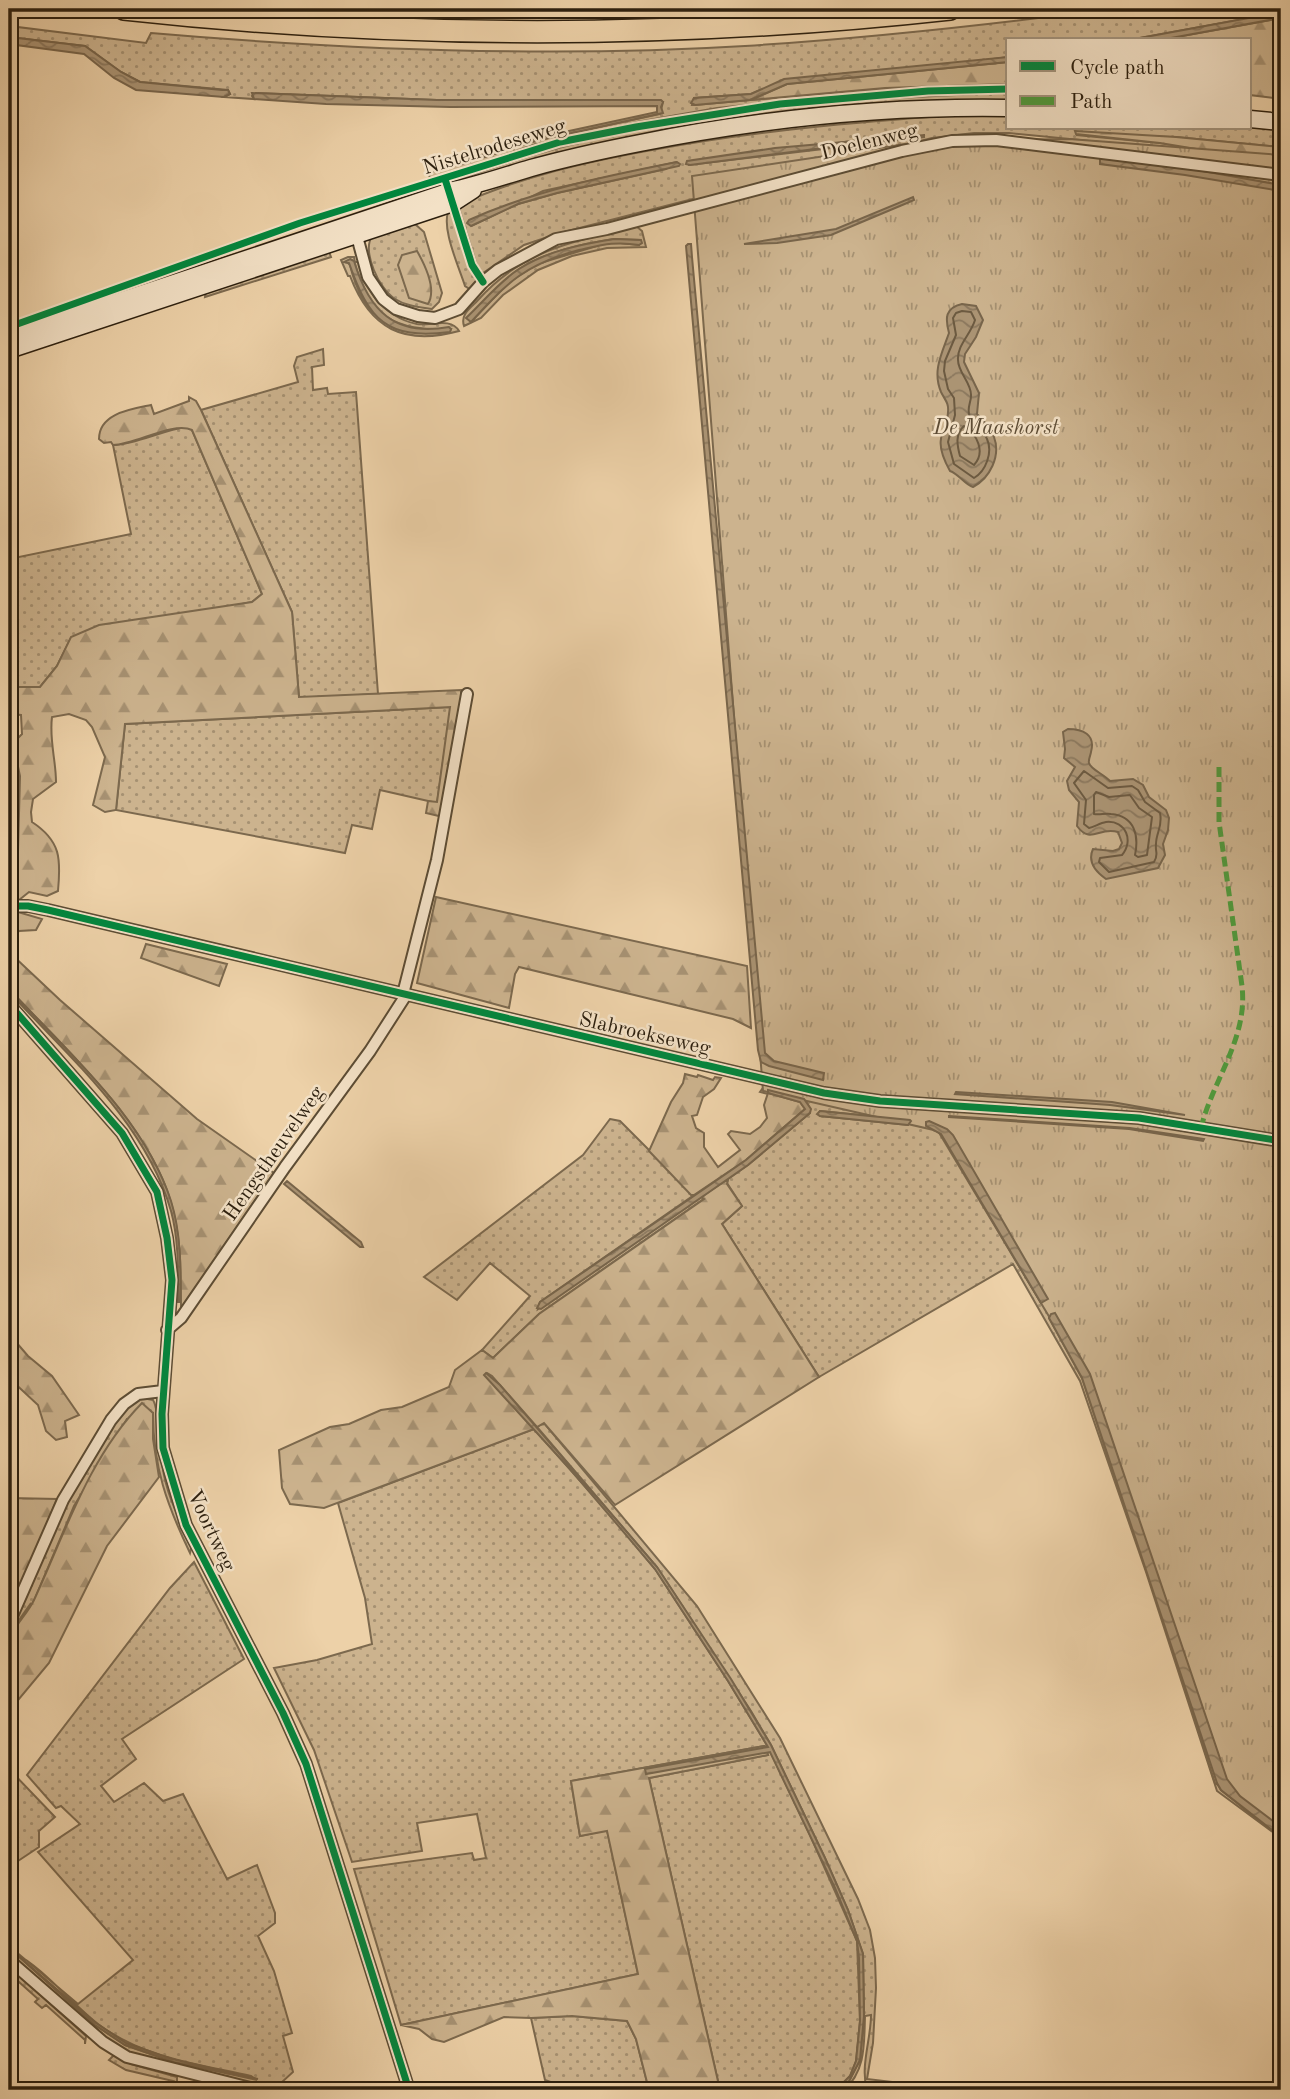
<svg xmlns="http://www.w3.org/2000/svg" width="1290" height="2099" font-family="'Old Standard TT',serif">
<defs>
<pattern id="grass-dots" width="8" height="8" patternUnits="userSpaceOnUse" patternTransform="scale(1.75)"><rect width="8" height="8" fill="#ccb38e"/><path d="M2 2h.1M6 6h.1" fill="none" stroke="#a69172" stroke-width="1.8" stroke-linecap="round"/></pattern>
<pattern id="forest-firs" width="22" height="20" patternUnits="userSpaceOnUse" patternTransform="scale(1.75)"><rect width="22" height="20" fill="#ccb38e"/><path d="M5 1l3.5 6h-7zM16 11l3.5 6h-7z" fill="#a69172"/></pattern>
<pattern id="park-tufts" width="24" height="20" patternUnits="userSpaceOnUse" patternTransform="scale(1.75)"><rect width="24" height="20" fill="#ccb38e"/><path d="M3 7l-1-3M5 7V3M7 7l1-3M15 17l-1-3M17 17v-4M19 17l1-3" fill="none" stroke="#a69172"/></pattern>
<pattern id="water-waves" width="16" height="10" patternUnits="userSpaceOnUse" patternTransform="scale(1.75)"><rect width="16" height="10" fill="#ab9474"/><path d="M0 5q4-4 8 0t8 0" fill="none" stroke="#8b785e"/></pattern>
</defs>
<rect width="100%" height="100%" fill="#edd1a8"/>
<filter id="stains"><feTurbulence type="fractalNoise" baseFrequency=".00286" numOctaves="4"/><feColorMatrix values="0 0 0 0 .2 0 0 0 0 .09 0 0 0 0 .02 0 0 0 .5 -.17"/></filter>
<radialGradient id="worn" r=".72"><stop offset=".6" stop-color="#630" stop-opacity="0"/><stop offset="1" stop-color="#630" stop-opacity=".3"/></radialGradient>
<path fill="url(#grass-dots)" stroke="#7c694e" stroke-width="2" fill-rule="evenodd" d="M1109,9H1281V12L1129,40H1008V57L760,90L751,94L694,98L692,105H695L885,88L1008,84L883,90L717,108L637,122L533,145L430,180L429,173L462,161L463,164L466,163L535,141L660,114L663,102L437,100L256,93L252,96L254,99L224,97L230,94L228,90L140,82L121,72L85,46L9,37V26L146,43L151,33C348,50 547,58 745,46C867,38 988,25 1109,9Z
M1008,93V100L879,105L451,187L453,182C629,115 821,99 1008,93Z
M958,115H1008V128L1250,127L1281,130V147L1176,137L1076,135L1160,143L1244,156L1009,133H974L932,138L560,233L524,245L483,273L478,269L458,205C520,177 585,162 652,150C754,131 855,122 958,115ZM925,137L688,165L858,140ZM677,162L666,169L557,193L518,204L471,226L543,191Z
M450,208L469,266L479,281L471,290L465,286C459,267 439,224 450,208Z
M415,224L424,232L442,293L439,302L432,309C419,307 406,306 395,299C379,289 362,252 372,236Z
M636,226L642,231L646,247L607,248L572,256L538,270L503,295L481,318L464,326C460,314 471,308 478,300C525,248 572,243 636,226ZM614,239L640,240L639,245L610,242L537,264L508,283L471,322L467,318C484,302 499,282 519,269C547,251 582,244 614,239Z
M328,249L331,257L205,297L206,290Z
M348,257H354L355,262H359C363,274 367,287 375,298C385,311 401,321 417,324C431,326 451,317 459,331C404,346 370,329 350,276H348L341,260ZM354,261C371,318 393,331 451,329L450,331C396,340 363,320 350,265L347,262Z
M323,349L324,365L312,367L313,390L327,388L328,394L356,392L378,694L299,698L292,612L201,410L298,382L294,366L297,357Z
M187,427L192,430L262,594L252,602L71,638L57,666L40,687H9V559L131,534L113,445C138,444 162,430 187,427Z
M451,707L437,803L380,790L372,829L352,825L345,853L116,810L125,724Z
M9,743H13L20,776L17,889L9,887Z
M765,1085L841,1102L948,1110L947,1119L938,1125L929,1121L925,1124L941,1134L1041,1303L1048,1299L1055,1313L1051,1314L1049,1318L1082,1378L1217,1783L1221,1790L1281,1838L1217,1791L1146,1572L1080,1381L1013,1264L819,1377L722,1224L742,1206L727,1183L728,1179L748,1165L810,1113C810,1094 786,1094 771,1090L768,1091V1094L760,1092ZM820,1111L910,1120L911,1121L908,1125L820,1116L818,1114Z
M610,1119L620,1121L694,1195L540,1302L538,1309L701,1197L705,1198L539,1314L493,1358L482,1350L530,1296L490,1263L457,1300L424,1277L583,1155Z
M142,1398L153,1400C160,1410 160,1458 164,1475C169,1500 181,1523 192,1545L190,1553C167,1505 153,1467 153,1413L127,1419L74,1506L34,1601L9,1640L31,1603L9,1634L65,1503L115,1420L133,1402Z
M544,1423L697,1606L780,1738L858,1899L870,1930L875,1958L876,1988L873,2043L867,2079L892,2082L911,2090H867C860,2067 871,2039 871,2015L865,2016C864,2043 866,2071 844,2090H821L846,2087L860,2060L864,2016L863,1954L848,1910L825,1858L771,1745L751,1711L657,1567L537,1427Z
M534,1429L607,1511L655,1569L728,1681L768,1747L764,1746L571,1781L580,1836L607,1830L638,1974L401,2025L354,1869L472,1853L474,1860L486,1858L477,1814L417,1823L422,1851L352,1862L314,1750L274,1668L317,1660L372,1644L365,1598L338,1503Z
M194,1562L244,1659L122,1739L136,1759L101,1786L114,1802L144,1783L163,1801L183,1794L227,1879L257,1865L275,1913V1923L258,1936L274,1971L292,2033L283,2036L293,2072L282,2082L307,2090C270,2090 240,2082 204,2073C174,2066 143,2059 115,2046L11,1957L15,1951L78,2004L133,1960L38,1852L80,1824L61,1806L56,1808L27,1775L170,1588ZM16,1954C43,1968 73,2005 98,2024C143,2058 198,2064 251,2076L257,2080L174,2062L125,2045L95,2025Z
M770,1751L810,1835L857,1941L860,2021L856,2061L850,2076L842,2084L802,2090H720L649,1778L768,1755L767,1752Z
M9,1769L55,1817L39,1831V1847L9,1867Z
M9,1967L86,2036L85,2044V2040L46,2005L42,2008L35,2002L38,1999L9,1973Z
M572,2016L627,2021L636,2039L649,2090H562L559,2085L545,2080L531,2018Z
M114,2055L131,2064L177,2077V2087L169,2084L173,2081L126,2070L109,2060Z"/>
<path fill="url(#forest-firs)" stroke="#7c694e" stroke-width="2" d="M1281,18V99L1250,95V40H1160Z
M1008,62V84L885,88L751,100L787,84Z
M1075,131L1176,137L1281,147V163L1160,143L1076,134Z
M417,251C425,265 437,289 428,304L409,298L398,265L402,255Z
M189,397L196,401L201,410L292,612L299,697L461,690V703L443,817L426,813L428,801L437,802L450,707L125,724L116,810L105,812L93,805L105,757L92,727L86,720L69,714L52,717C49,740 56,760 56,782L33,799L31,812L32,822C61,841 61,859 58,891L47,896L29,892L19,900L9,901V887L17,889L20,776L13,743L22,734L21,715L9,714V687H40L57,666L71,637L99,625L252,602L262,594L192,430C173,421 135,445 113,445L111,442L104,443L99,439C99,413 132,409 151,405L154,414L189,401Z
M436,897L747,966L751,1028L733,1019L519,967L515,974L509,1008L417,983Z
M18,912L42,919L36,930L19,931L9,942V914Z
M146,944L227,964L219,986L141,958Z
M9,952L60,1000L197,1119L274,1173L182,1307H181C181,1273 181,1239 172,1206C150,1124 65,1049 9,989Z
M685,1074L697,1077L698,1075L713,1080L715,1077L721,1078L714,1089L703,1097L697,1115L692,1116L696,1128L704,1133V1147L718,1167L740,1150L728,1134L731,1131L750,1134L760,1127L767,1118L764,1105L768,1093L800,1102L805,1109L746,1160L694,1195H691L649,1151L671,1102L683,1083Z
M728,1179L727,1184L742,1206L722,1224L819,1377L615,1505L544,1423L537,1427L492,1376L487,1373L485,1375L534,1429L324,1508L290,1504L282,1488L279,1450L330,1427L349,1424L381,1410L402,1407L449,1387L455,1370L482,1350L493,1358L539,1314L704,1199L701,1197Z
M9,1334L28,1356L52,1376L79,1415L65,1421L67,1437L56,1440L46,1431L38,1405L9,1378Z
M142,1403L153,1413V1439L159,1477L107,1546L49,1663L9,1711C9,1693 5,1657 9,1641C11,1630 28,1613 34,1600C65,1533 89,1457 142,1403Z
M10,1498L57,1499L19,1591L9,1611Z
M764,1746L765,1748L645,1769L767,1752L768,1755L649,1778L720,2090H649L636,2039L627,2021L572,2016L531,2018L504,2017L444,2042L432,2039L419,2029L401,2025L638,1974L607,1831L580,1836L571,1781Z"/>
<path fill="url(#park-tufts)" stroke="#7c694e" stroke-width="2" d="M1069,139L1281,155V1832L1215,1783L1087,1380L938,1131L763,1091L692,176L925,141Z"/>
<path fill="url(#water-waves)" stroke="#78654b" stroke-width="2" d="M1281,12V18L1160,40H1129Z
M9,37L85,46L121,72L140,82L222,90H228L230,94L224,97L136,90L114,78L84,54L9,44Z
M1008,57V62L787,84L750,100L695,105L691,103L694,98L751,94L784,79Z
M252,93L437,100H661L663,102L661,107L663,113L535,141L462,164V161L532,139L657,112V106L450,107L326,104L254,99Z
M925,135L690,165L686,164L687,161L775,148Z
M1100,157L1186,168L1281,185V191L1185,175L1100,164Z
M677,162L680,164L679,166L557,193L518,204L471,226L467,223L469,220C536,190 606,176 677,162Z
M913,197L914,200L907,203L831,235L777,243L744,244L836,229Z
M614,239L641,240L642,243L639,245C615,241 602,245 579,250C526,264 507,282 471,322L466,318C483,302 499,282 519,269C547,251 582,244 614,239Z
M688,244H691L692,257L765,1053L774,1061L824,1073L823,1080L769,1066L761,1062L758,1050L686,246Z
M350,259L354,261C369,311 395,337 449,327L451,329L450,332C386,340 369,320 349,263L344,262Z
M962,304L976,306L983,320L976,337L965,354L964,362L979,393L977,414C983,420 991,429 994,437C1001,456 990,478 973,487C965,485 959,474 950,471C945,462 939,449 941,439C942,430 948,422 948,412C949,403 945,400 941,392C932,371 942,353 949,333C945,318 945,308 962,304Z
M1068,729C1082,729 1096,734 1091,752C1091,754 1088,760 1089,763C1090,769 1105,775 1110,781L1133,779L1143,785L1149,797L1166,810L1169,818L1168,830L1163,844L1165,855L1158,868L1106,879C1096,872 1087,862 1093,849L1113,851L1119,849L1122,843L1118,832C1099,826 1091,845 1077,826L1079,802L1069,790L1067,781L1075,767L1064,758L1065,749L1063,732Z
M9,989C68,1053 143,1116 171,1201C181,1233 181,1269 180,1302H178C178,1272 179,1240 171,1211C146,1123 69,1057 9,992Z
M768,1090L804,1099L811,1109L810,1113L748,1165L541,1309L537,1308L540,1302L746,1160L805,1109L800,1102L768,1093Z
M956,1092L1112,1102L1185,1115L1110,1105L955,1094Z
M820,1111L910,1120L911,1121L908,1125L820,1116L817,1114Z
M949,1116L1130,1128L1204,1139L1203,1141L1129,1129L949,1117Z
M929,1121L947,1129L953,1135L1048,1299L1041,1303L941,1134L926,1126V1122Z
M287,1181L361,1242L363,1247H360L284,1184Z
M1055,1313L1090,1374L1227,1779L1240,1796L1281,1827V1837L1221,1790L1217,1783L1082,1378L1049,1318L1051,1314Z
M486,1373L500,1385L657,1567L731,1679L771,1745L825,1858L848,1910L863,1954L864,2016L860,2060L846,2087L802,2090L842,2084L850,2076L856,2061L860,2021L859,1958L857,1941L835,1888L770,1752L646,1774L645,1769L768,1747L728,1681L655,1569L570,1469L484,1375Z
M16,1954L96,2023L126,2043L172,2059L258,2079L174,2062L125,2045L95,2025Z"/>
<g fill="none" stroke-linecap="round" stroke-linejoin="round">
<path stroke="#6c5a41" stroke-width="2" d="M962,311L971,312L975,320C971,334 957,345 958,360C958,373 972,383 971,396C971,403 966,409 970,417C974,425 984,431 987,439C993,452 986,471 974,478L954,464L948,442L955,415L954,398L948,389L944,371L945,361L956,335L953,318L956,313Z
M964,426C977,434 986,452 974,465L960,456C957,445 955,434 964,426Z
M1084,771L1108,788L1132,786L1138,790L1145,802L1160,813C1163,826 1156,833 1156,844C1155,853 1159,854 1154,862L1109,872L1099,862L1100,858L1122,855C1134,841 1126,820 1106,822C1100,823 1094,827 1089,828L1084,824L1086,800L1074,783Z
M1096,792L1109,797L1130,795L1139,808L1152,817L1147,855L1138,857L1135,855C1139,836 1135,816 1111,814C1105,813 1100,815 1094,814V795Z"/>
<g stroke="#5c4c34" stroke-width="14">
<path id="street" d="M355,229L368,277L383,299L396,309L418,316L435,318L459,309L483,282L498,270L556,239L607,229L902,151L952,141L996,140L1281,175
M9,906H28L48,910L824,1093L880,1101L1139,1118L1281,1141
M403,994L437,860L467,694
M9,1004L122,1133L157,1192L167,1238L172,1280L162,1414L163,1448L186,1525L283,1713L306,1764L409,2090
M9,1026L19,1016
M167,1330L181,1318L285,1167L370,1051L406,995
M9,1623L63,1500L111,1420L124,1404L138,1394L163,1391
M9,1960L103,2042L127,2057L258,2090"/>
</g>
<g stroke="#2c1f0e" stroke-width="19">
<path id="secondary" d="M1250,119L1281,122
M9,338L450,191C478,185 504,176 531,168C567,158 604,150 640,143C760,119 885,106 1008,108
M9,350L453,203L473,190"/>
</g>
<g stroke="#2c1f0e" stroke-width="24">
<path id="highway" d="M124,9C398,39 677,39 950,9"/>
</g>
<use href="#street" stroke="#f3e1c6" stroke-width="10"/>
<use href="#secondary" stroke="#f3e1c6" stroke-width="16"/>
<use href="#highway" stroke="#edd1a8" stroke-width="21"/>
<path stroke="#4f9a3c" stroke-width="5" stroke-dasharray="10 5" stroke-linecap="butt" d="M1201,1128C1213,1079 1248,1039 1242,986L1219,822V765"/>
<g stroke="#f3e1c6" stroke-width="11">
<path id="cycleway" d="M445,179L472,265L483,282
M9,327L300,223L560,142L636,127L780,104L928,91L1008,89
M9,906H28L48,910L824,1093L880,1101L1139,1118L1281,1141
M9,1004L122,1133L157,1192L167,1238L172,1280L162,1414L163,1448L186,1525L283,1713L306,1764L409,2090"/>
</g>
<use href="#cycleway" stroke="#00873e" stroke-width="7"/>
</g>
<g text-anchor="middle" stroke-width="5" stroke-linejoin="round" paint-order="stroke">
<g font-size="21" fill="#2c1f0e" stroke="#f3e1c6">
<text transform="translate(869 141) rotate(-14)" y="7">Doelenweg</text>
<text transform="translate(494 146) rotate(-17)" y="7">Nistelrodeseweg</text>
<text transform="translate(645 1033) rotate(13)" y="7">Slabroekseweg</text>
<text transform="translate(273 1153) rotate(-55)" y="7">Hengstheuvelweg</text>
<text transform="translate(212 1530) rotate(65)" y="7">Voortweg</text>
</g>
<g font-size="21" font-style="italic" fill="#5c4b34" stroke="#f3e1c6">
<text x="996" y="434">De Maashorst</text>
</g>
</g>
<rect width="1290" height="2099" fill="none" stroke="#edd1a8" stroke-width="35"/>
<rect x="10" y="10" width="1269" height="2078" fill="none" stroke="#2c1f0e" stroke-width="3.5"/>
<rect x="18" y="18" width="1255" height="2064" fill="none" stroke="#2c1f0e" stroke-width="2"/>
<rect x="1006" y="38" width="245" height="91" fill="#f3e1c6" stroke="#a3937c" stroke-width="2"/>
<rect x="1020" y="61" width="35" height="10" fill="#00873e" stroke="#a3937c" stroke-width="2"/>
<text x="1070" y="74" font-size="21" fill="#2c1f0e">Cycle path</text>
<rect x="1020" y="96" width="35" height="10" fill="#4f9a3c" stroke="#a3937c" stroke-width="2"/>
<text x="1070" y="108" font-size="21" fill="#2c1f0e">Path</text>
<rect width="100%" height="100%" filter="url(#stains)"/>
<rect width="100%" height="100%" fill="url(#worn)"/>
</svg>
